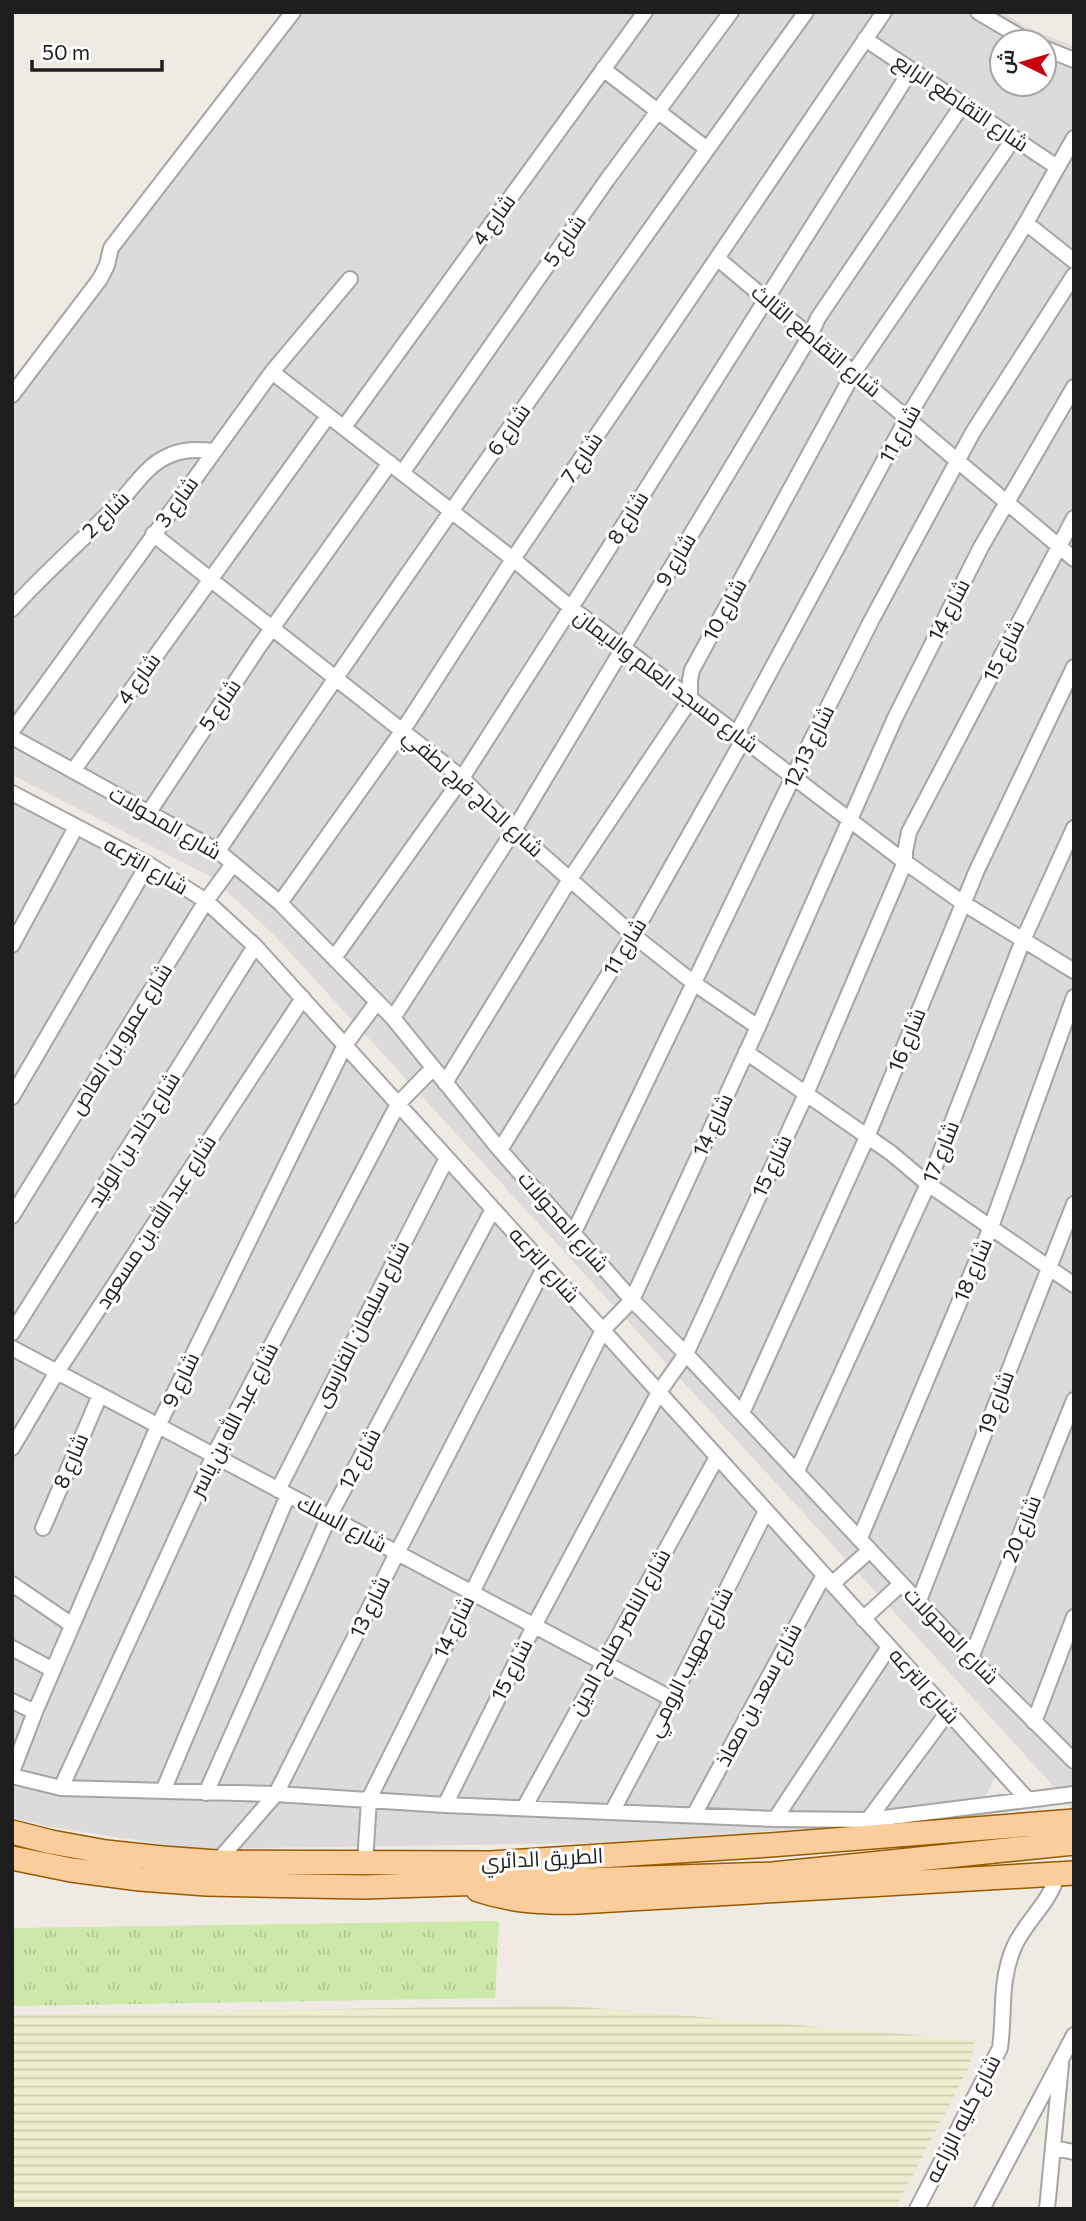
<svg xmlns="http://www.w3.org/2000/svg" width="1086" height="2221" font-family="Commissioner,Cairo,sans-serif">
<defs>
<pattern id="farmland-rules" width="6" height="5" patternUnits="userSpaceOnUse" patternTransform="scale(1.75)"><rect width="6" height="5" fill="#ededcf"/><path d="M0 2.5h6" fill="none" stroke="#cbcbb1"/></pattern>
<pattern id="grass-tufts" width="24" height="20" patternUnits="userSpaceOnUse" patternTransform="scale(1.75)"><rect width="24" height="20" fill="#cde9a9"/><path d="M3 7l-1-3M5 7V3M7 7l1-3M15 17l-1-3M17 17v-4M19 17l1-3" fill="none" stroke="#b0c791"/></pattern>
</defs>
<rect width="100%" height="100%" fill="#efeae3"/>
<path fill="#dcdadb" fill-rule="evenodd" d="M293,12H1003L1022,25L1074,47V1813L1058,1791L275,936L210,876L12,775V388L109,254ZM1002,42H1044V84H1002Z
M12,800L208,910L1003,1761L975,1817L598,1843L193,1849L52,1827L12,1818Z"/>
<path fill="url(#farmland-rules)" d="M558,2005L975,2040L970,2065L895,2209H12V2015Z"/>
<path fill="url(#grass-tufts)" d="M499,1921L495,1998L12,2006V1928Z"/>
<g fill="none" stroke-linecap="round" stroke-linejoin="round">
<g stroke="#a5a5a5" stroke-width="18">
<path id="street" d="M978,12L1029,42
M865,39L1057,167
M1044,48L1074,60
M603,69L707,149
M1026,223L1074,261
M717,258L1074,559
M272,372L513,559L570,607L905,862L963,903L1074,971
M12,395L100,279L107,265L111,248L293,12
M344,427L645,12
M402,473L607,180L731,12
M153,534L462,778L514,830L633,935L695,984L758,1027
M12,609C46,571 85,538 120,502C134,486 147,466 166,457C182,449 197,449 214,451
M12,731L272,372L350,279
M736,735L907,418L1026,223L1074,138
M12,737L218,851L280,903L393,1018L500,1150L632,1300L686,1354L971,1658L1074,1761
M73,771L328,416
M12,793L148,864L206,901L255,946L1027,1799
M149,812L258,648L390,463
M218,851C409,568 606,289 806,12
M280,903L403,730L513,559L884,12
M12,945L76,827
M334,958L462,778L597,567L911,70
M393,1018L514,830L810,336L818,318L963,104
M746,1052L891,1153L928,1184L1074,1285
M445,1083L570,879L690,700V680L692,670L854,372L1014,138
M12,1097L148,864
M500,1150L633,935L743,740
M12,1216L206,901L233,864
M573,1234L793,777L871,621L973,432L1074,275
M12,1333L255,946
M12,1348L672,1699
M742,1413L867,1137L977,870L1074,667
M12,1448L57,1372L303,998
M797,1471L928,1184L1023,940L1074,828
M278,1490L447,1158
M43,1528L100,1395
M860,1538L991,1227L1074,997
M12,1584L72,1625
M832,1584L870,1550
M918,1603L1074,1204
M863,1619L901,1584
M12,1648L53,1670
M971,1658L1074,1400
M12,1701L35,1712
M1034,1722L1074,1617
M12,1772L35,1712L158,1426L345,1045L377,1002
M12,1776L61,1788L276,1794L445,1805L775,1819L868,1820L1074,1794
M61,1788L214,1455L398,1104L433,1068
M163,1791L288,1495
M206,1793L329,1517L493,1209
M445,1805L534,1626L659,1392L686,1354L806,1094L905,862V852L909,832L1074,518
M524,1808L717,1457
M612,1812L672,1699L766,1511
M694,1815L824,1575
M775,1819L889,1647
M868,1820L948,1712
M217,1862L276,1794L397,1553L545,1266
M365,1863L369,1799L603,1330L632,1300L758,1027L895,718L981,547L1074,387
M1054,2148L1074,2152
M917,2209L1000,2048C1005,2013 999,1982 1014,1947C1026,1920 1052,1901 1057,1874
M982,2209L1074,2035
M1047,2209L1061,2064"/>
</g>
<g stroke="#965b01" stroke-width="26">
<path id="primary" d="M12,1832L51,1842L106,1852L162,1858L217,1862L491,1863L770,1845L1074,1821
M12,1858L71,1870L140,1879L206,1884L364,1887L773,1874L1074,1843
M478,1890C511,1901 543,1903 578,1902L1074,1873"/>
</g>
<use href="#street" stroke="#fff" stroke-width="14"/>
<use href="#primary" stroke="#fbcc9c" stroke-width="23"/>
</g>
<g text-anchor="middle" stroke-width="6" stroke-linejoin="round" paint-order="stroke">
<g font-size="21" fill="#1e1e1e" stroke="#fff">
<text transform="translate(961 103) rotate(34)" y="7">شارع التقاطع الرابع</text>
<text transform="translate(494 220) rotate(-54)" y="7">شارع 4</text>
<text transform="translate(565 241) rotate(-55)" y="7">شارع 5</text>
<text transform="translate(816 341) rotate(40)" y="7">شارع التقاطع الثالث</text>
<text transform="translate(509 430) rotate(-55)" y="7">شارع 6</text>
<text transform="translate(900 434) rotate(-61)" y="7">شارع 11</text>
<text transform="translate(582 458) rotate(-56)" y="7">شارع 7</text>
<text transform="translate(177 502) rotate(-54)" y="7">شارع 3</text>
<text transform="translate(106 515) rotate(-45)" y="7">شارع 2</text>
<text transform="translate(628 518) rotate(-58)" y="7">شارع 8</text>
<text transform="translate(676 560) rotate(-59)" y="7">شارع 9</text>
<text transform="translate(725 610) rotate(-61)" y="7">شارع 10</text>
<text transform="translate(949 610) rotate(-63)" y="7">شارع 14</text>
<text transform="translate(1004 651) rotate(-63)" y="7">شارع 15</text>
<text transform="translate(139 679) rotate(-54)" y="7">شارع 4</text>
<text transform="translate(666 681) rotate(37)" y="7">شارع مسجد العلم والايمان</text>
<text transform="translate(220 705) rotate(-56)" y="7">شارع 5</text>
<text transform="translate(809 747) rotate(-64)" y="7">شارع 12,13</text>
<text transform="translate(473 793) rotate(42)" y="7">شارع الحاج فرج لطفي</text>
<text transform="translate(165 823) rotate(30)" y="7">شارع المحولات</text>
<text transform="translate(146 866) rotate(30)" y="7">شارع الترعه</text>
<text transform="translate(625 947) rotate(-59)" y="7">شارع 11</text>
<text transform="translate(121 1039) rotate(-58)" y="7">شارع عمرو بن العاص</text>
<text transform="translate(907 1040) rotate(-68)" y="7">شارع 16</text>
<text transform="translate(713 1125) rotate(-65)" y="7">شارع 14</text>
<text transform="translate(134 1140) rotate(-58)" y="7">شارع خالد بن الوليد</text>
<text transform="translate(941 1152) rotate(-68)" y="7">شارع 17</text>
<text transform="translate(772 1166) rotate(-65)" y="7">شارع 15</text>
<text transform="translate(156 1222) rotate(-57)" y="7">شارع عبد الله بن مسعود</text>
<text transform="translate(563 1222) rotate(49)" y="7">شارع المحولات</text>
<text transform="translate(544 1265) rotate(48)" y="7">شارع الترعه</text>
<text transform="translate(973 1270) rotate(-67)" y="7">شارع 18</text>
<text transform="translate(362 1324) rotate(-63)" y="7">شارع سليمان الفارسى</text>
<text transform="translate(181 1380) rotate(-64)" y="7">شارع 9</text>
<text transform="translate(996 1403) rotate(-69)" y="7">شارع 19</text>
<text transform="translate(234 1420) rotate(-63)" y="7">شارع عبد الله بن ياسر</text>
<text transform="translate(360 1459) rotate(-62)" y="7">شارع 12</text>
<text transform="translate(71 1461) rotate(-67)" y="7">شارع 8</text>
<text transform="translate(342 1524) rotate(28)" y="7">شارع السلك</text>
<text transform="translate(1022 1529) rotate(-68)" y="7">شارع 20</text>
<text transform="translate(370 1607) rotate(-64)" y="7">شارع 13</text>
<text transform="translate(454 1627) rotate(-64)" y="7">شارع 14</text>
<text transform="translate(620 1632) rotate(-61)" y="7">شارع الناصر صلاح الدين</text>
<text transform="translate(951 1636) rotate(46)" y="7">شارع المحولات</text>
<text transform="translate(690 1662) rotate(-63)" y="7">شارع صهيب الرومي</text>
<text transform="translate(512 1670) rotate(-63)" y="7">شارع 15</text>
<text transform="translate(924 1686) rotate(48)" y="7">شارع الترعه</text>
<text transform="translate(759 1695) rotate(-62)" y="7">شارع سعد بن معاذ</text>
<text transform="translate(542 1859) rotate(-3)" y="7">الطريق الدائري</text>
<text transform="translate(963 2119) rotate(-63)" y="7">شارع كليه الزراعه</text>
</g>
</g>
<rect width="1086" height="2221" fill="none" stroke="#1e1e1e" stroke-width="28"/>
<g transform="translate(1023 63) rotate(275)"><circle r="33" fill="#ffffff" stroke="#a5a5a5" stroke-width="2"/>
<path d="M0-5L12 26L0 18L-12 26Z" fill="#c9020f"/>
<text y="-10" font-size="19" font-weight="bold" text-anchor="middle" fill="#1e1e1e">ش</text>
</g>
<path d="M32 60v10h130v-10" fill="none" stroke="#1e1e1e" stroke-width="3.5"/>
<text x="42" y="60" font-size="21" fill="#1e1e1e" stroke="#ffffff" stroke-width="5" paint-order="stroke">50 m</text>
</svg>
